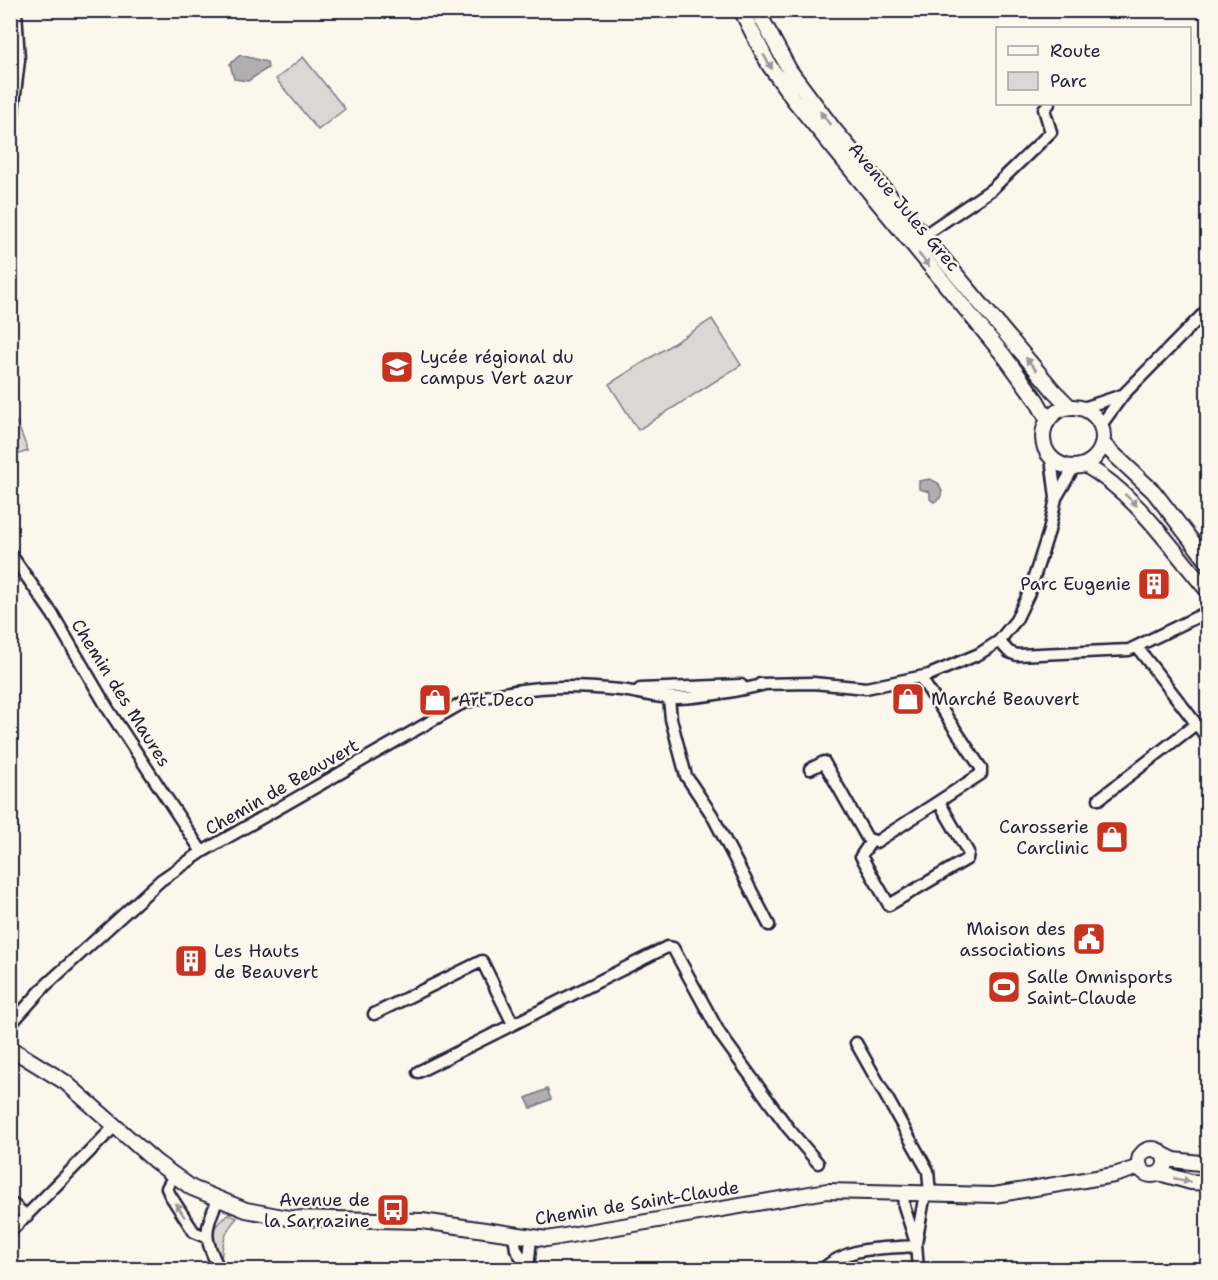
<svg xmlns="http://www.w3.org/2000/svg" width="1218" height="1280" font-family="'Shantell Sans',sans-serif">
<rect width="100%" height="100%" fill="#fbf7ec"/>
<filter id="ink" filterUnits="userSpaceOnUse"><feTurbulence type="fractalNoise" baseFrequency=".0167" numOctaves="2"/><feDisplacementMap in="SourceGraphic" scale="12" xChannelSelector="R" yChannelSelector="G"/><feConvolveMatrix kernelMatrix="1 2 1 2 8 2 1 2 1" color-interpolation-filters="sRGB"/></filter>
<g filter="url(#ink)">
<path fill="#dbd8d3" stroke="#7e7d87" stroke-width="1.5" d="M303,57L345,109L318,130L276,79Z
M712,319L741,365L638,430L609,384Z
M17,422L28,451L11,457V425Z
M228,1214L237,1218C224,1231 222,1245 221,1263C209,1241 207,1230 228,1214Z"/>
<path fill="#b1aeb0" stroke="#787681" stroke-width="1.5" d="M240,55L267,62L268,68L248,81L234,79L230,64Z
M930,479L938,483L942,491L940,498L934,502L930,499V492L919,489V481Z
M547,1089L551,1099L531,1108L526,1098Z"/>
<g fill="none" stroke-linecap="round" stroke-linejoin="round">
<g stroke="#22223b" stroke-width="15">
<path id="minor" d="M10,137L19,60L16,10
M923,236L992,189L1051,132L1044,109L1049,104
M1083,408L1122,395
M1101,425L1123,395L1208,309
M1051,458L1056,498
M10,553L53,615L108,709L202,852
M999,641L1009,652L1017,655L1129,650L1203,614
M1137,647L1208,739
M760,684L813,683L866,688L929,675L979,654L999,641L1016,620L1029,593L1049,531L1056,498L1074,467
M640,689L741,685
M669,698L671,719L686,776L712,815L769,925
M810,769L824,762L867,838L876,842L981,774V768L920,677
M1099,799L1196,724
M872,840L861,856L889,905L967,859L968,852L939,802
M374,1014L482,961L513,1024
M10,1025L45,986L161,880L202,852L461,704C518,686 560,684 620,690C640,692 659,699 679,698C709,697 737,691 766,684
M856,1043L928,1171L930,1194
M418,1072L667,947L673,948L720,1034L789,1129L818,1163
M174,1175L167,1188L170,1195L194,1232L206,1237
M903,1192L904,1206L915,1240
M218,1200C203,1230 204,1240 220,1270
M10,1202L27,1216
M10,1232L115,1126
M514,1236L516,1249L529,1270
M528,1269L531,1238
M821,1270C851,1245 879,1249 916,1246
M918,1270L916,1243L925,1194"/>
</g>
<g stroke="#22223b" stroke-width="18">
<path id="tertiary" d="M741,10L769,65L794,100L1005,357L1037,401L1048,421
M757,10L790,71L832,127L1054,391L1070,407
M1043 437a30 30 0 1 1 60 0a30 30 0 1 1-60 0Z
M1103,444L1154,492L1208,562
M1085,465C1137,495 1169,546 1208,591
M10,1048L65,1082L156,1162L192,1188L246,1210L288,1218L422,1221L547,1239L827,1191L994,1195L1114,1175L1140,1167
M1139 1162a13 13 0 1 1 26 0a13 13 0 1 1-26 0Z
M1164,1155L1174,1160L1208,1164
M1159,1173L1191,1182L1208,1183"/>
</g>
<use href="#minor" stroke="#fbf7ec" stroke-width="10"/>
<use href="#tertiary" stroke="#fbf7ec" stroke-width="14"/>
</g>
<defs><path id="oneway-solid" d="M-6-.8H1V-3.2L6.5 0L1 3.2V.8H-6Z" transform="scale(1.5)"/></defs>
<g fill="#99979c">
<use href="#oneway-solid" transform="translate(768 62) rotate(59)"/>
<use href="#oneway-solid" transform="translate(825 118) rotate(-127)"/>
<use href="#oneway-solid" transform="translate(924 260) rotate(50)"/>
<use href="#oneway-solid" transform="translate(1031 364) rotate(-129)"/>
<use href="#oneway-solid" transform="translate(1131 500) rotate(43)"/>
<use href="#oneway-solid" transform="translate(1182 1180) rotate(13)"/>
<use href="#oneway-solid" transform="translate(180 1210) rotate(-123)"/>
</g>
</g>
<defs>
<g id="school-square" transform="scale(1.725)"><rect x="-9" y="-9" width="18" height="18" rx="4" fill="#c8321e" stroke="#fbf7ec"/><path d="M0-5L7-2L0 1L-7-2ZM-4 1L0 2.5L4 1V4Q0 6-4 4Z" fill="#fff"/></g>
<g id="building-square" transform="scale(1.725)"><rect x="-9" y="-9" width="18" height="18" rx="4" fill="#c8321e" stroke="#fbf7ec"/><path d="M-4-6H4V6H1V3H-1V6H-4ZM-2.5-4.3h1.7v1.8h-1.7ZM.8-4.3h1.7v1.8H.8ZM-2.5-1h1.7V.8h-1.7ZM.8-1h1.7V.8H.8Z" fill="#fff"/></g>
<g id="shop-square" transform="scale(1.725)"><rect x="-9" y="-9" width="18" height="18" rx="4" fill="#c8321e" stroke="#fbf7ec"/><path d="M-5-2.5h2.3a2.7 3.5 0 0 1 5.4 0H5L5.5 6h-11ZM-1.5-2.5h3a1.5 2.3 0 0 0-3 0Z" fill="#fff"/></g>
<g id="civic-square" transform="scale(1.725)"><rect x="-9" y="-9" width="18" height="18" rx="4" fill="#c8321e" stroke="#fbf7ec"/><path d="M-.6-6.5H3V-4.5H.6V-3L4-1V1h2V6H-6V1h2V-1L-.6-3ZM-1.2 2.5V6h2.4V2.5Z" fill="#fff"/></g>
<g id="stadium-square" transform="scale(1.725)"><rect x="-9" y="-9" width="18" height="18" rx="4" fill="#c8321e" stroke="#fbf7ec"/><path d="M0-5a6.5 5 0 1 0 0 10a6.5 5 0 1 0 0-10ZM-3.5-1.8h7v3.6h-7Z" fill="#fff"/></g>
<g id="bus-square" transform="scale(1.725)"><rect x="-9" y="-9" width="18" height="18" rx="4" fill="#c8321e" stroke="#fbf7ec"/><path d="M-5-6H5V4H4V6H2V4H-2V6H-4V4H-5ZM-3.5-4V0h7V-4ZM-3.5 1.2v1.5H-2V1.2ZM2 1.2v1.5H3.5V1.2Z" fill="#fff"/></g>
</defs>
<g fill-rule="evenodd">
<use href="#school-square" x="397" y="367"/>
<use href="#building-square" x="1154" y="584"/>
<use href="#shop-square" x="908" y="699"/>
<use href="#shop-square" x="435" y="700"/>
<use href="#shop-square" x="1112" y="837"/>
<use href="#civic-square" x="1089" y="939"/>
<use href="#building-square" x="191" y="961"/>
<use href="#stadium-square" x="1004" y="987"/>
<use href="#bus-square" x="393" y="1210"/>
</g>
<g text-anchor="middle" stroke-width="5" stroke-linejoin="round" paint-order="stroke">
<g font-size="18" fill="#22223b" stroke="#fbf7ec">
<text transform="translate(904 207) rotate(50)" y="6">Avenue Jules Grec</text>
<text transform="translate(121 693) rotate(58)" y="6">Chemin des Maures</text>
<text transform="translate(282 787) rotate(-30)" y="6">Chemin de Beauvert</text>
<text transform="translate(637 1203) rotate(-9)" y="6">Chemin de Saint-Claude</text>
</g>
<g font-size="18" fill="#22223b" stroke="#fbf7ec" text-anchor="start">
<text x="420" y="363">Lycée régional du<tspan x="420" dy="21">campus Vert azur</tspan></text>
<text x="1131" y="590" text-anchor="end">Parc Eugenie</text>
<text x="931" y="705">Marché Beauvert</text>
<text x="458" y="706">Art Deco</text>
<text x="1089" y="833" text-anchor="end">Carosserie<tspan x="1089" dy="21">Carclinic</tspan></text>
<text x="1066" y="935" text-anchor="end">Maison des<tspan x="1066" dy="21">associations</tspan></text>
<text x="214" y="957">Les Hauts<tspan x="214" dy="21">de Beauvert</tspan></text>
<text x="1027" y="983">Salle Omnisports<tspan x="1027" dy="21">Saint-Claude</tspan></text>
<text x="370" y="1206" text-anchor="end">Avenue de<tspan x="370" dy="21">la Sarrazine</tspan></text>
</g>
</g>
<rect width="1218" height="1280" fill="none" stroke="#fbf7ec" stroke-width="36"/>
<rect x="18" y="18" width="1182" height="1244" fill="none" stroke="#22223b" stroke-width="2" filter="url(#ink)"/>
<rect x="996" y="27" width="195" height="78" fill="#fbf7ec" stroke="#a4a2a5" stroke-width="1.5"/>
<rect x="1008" y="46" width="30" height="9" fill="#fbf7ec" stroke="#a4a2a5" stroke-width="1.5"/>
<text x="1050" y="57" font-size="18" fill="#22223b">Route</text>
<rect x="1008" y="72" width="30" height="18" fill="#dbd8d3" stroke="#a4a2a5" stroke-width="1.5"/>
<text x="1050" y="87" font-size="18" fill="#22223b">Parc</text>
</svg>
